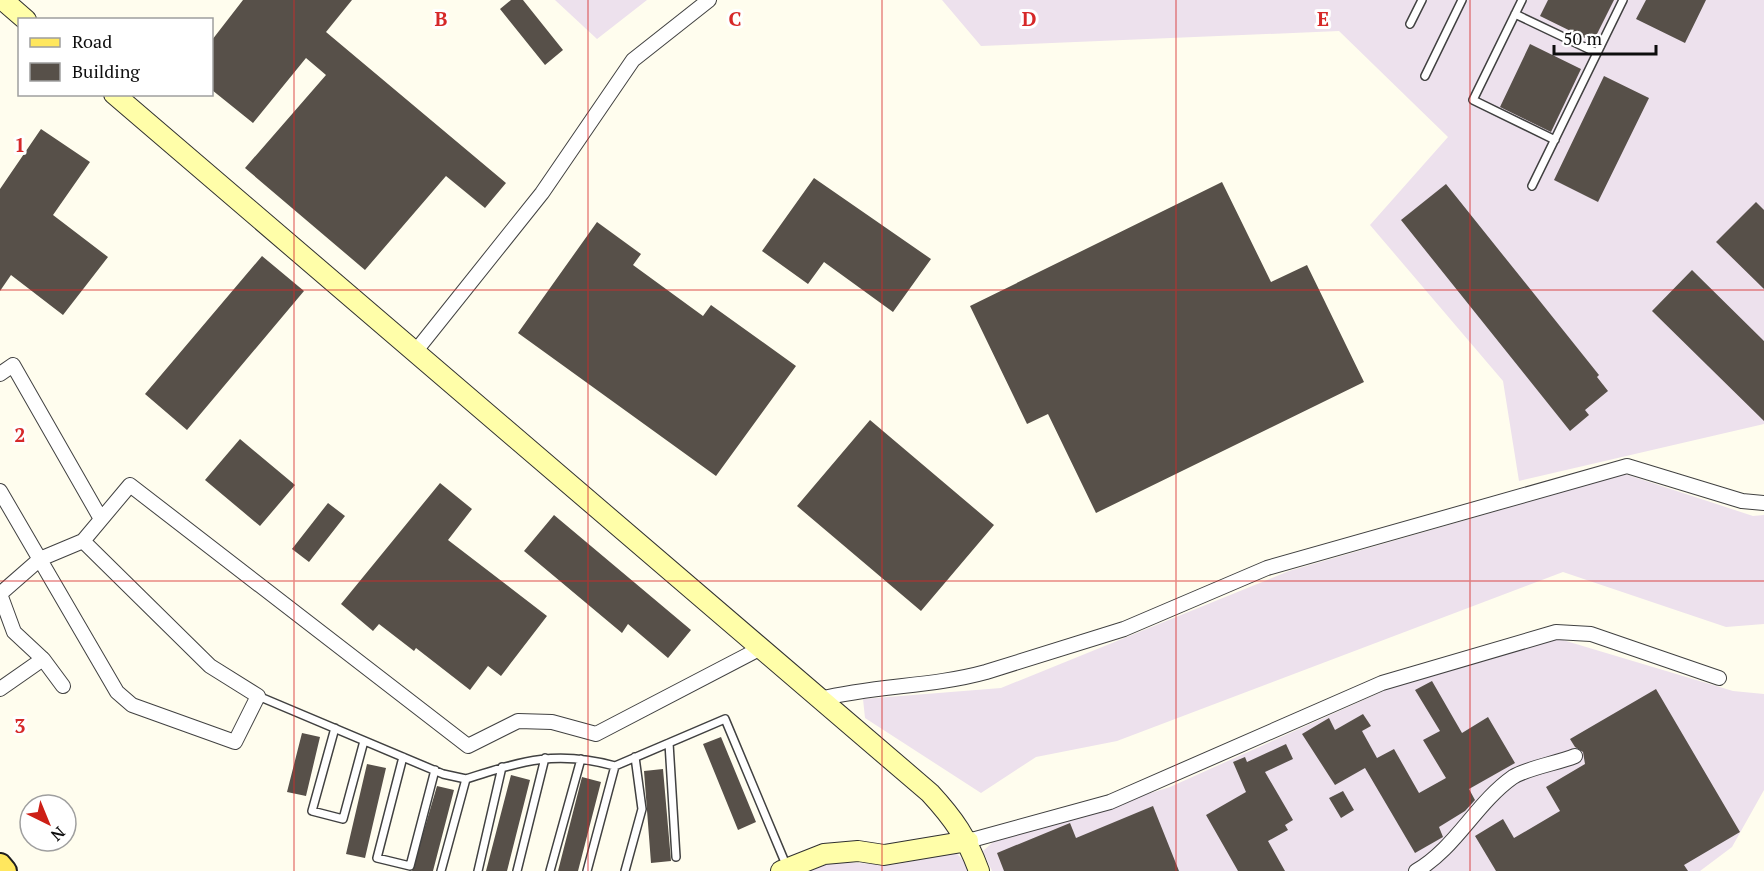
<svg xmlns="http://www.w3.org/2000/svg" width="1764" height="871" font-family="'PT Serif',serif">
<rect width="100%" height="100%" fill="#fffdee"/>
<path fill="#ede1ed" d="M555,0H647L597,39Z
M942,0H1764V424L1519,481L1503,381L1370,225L1448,137L1339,31L981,46Z
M1625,474L1753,516L1764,515V624L1726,627L1563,572L1117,741L1036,757L981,793L865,718L863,699L1001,688L1289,571Z
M1556,638L1733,691L1764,694V790L1732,847L1700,871H992L983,851L993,842L1170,787L1388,689Z
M956,853L974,871H796L822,861L892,865Z"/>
<path fill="#575049" d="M243,0H352L326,32L506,183L485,208L446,176L365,270L245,168L326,75L306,58L253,123L212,90V40Z
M511,0H523L563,50L545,65L500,9Z
M1548,0H1614L1593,42L1540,16Z
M1646,0H1706L1685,43L1636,19Z
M1530,44L1581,69L1551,132L1500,107Z
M1604,76L1649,98L1598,202L1554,180Z
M41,129L90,162L53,215L108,257L63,315L11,275L0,291V189Z
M814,178L931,259L893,312L824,262L808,284L762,251Z
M1222,182L1271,282L1307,265L1364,382L1096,513L1048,414L1027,424L970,306Z
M1446,184L1599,375L1597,377L1608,391L1585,410L1589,415L1570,431L1401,220Z
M1756,202L1764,210V289L1716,242Z
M597,222L641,254L633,265L703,316L711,305L796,366L716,476L518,333Z
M262,256L304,291L187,430L145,394Z
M1692,270L1764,341V421L1652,311Z
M870,420L994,525L921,611L797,506Z
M240,439L295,485L260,526L205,480Z
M440,483L472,509L448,540L547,616L501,676L488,666L470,690L416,648L414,651L379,624L373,631L341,604Z
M328,503L345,516L309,562L292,549Z
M554,515L691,630L668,658L628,624L622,633L524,551Z
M1432,681L1462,733L1488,717L1515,763L1469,789L1475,800L1465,811L1439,827L1443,837L1415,853L1365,768L1335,785L1302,734L1329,718L1335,730L1363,714L1371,726L1362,731L1377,758L1394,749L1419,793L1446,778L1423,740L1440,731L1415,690Z
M1656,689L1740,832L1684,865L1688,871H1496L1475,836L1503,819L1514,838L1560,811L1546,787L1585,764L1583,752L1575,747L1570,739Z
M302,733L320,737L306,796L287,792Z
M721,737L756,822L738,830L703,744Z
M1286,744L1293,759L1265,772L1293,820L1285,825L1288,830L1268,841L1285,871H1238L1206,815L1246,792L1233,762L1245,757L1247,762Z
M367,764L386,768L365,858L346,854Z
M663,769L671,861L651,863L644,771Z
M511,775L530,780L507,871H486Z
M582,777L601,782L578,871H558Z
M437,786L454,790L433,871H412Z
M1343,791L1354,810L1341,818L1329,798Z
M1153,806L1179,871H1004L997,853L1070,823L1076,838Z"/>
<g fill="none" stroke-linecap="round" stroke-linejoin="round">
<g stroke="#414141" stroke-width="10">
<path id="lane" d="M1522,0L1473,100L1555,140
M1515,14L1597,53
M1410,24L1422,0
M1425,76L1462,0
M1532,186L1623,0
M258,696L443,774L466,779
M335,728L312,811L343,819L364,741
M669,743L676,857
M403,757L377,858L410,866L435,770
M615,766L725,719L787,867
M441,871L466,779C523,761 555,750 615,766L587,871
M478,871L502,767
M517,871L545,758
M550,871L581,759
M625,871L642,809L635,757"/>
</g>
<g stroke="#414141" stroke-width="16">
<path id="street" d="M415,352L542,193L633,60L709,0
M0,374L13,365L101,519
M0,491L117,692L132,705L235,742L258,696L210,666L83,541
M63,686L43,659L14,632L0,594L40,559L83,541L130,485L468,746L518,721L552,722L596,734L761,648
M0,689L43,659
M820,699C875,685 932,687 986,672L1124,629L1267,568L1627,466L1742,501L1764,503
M968,841L1110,802L1382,683L1556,632L1591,634L1719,678
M1416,871C1455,849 1476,803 1513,777C1527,768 1558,763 1575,756"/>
</g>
<g stroke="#303030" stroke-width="22">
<path id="secondary" d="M3,0L26,20
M114,94L930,793C954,819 967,838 979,871
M781,871L824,854L858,851L884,855L968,841"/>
</g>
<g stroke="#1f1f1f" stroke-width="26">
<path id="primary" d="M0,865L5,871"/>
</g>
<use href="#lane" stroke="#fff" stroke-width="7"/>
<use href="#street" stroke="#fff" stroke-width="14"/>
<use href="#secondary" stroke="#fffea9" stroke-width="20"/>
<use href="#primary" stroke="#ffe75e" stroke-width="22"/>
</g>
<path fill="none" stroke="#d62828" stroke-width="1.5" stroke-opacity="0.55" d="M294,0V871M588,0V871M882,0V871M1176,0V871M1470,0V871M0,290H1764M0,581H1764"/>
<g font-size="20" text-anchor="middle" font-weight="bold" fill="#d62828" stroke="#fff" stroke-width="6" stroke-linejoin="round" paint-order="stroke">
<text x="441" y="26">B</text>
<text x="735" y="26">C</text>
<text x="1029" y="26">D</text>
<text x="1323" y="26">E</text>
<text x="20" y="152">1</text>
<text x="20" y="442">2</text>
<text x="20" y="733">3</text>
</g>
<rect x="18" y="18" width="195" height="78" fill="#ffffff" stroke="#9f9f9f" stroke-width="1.5"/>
<rect x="30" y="38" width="30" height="9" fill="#ffe75e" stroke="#9f9f9f" stroke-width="1.5"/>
<text x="72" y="48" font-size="18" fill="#0e0e0e">Road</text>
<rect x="30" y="63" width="30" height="18" fill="#575049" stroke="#9f9f9f" stroke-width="1.5"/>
<text x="72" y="78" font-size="18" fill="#0e0e0e">Building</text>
<g transform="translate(48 823) rotate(137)"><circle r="28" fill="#ffffff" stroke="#9f9f9f" stroke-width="1.5"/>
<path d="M0-4.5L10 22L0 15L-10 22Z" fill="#cd1f16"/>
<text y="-9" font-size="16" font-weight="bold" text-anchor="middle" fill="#0e0e0e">N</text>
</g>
<path d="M1554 45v9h102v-9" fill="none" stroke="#0e0e0e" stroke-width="3"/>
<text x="1563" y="45" font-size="18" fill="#0e0e0e" stroke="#ffffff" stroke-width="4.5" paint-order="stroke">50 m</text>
</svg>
